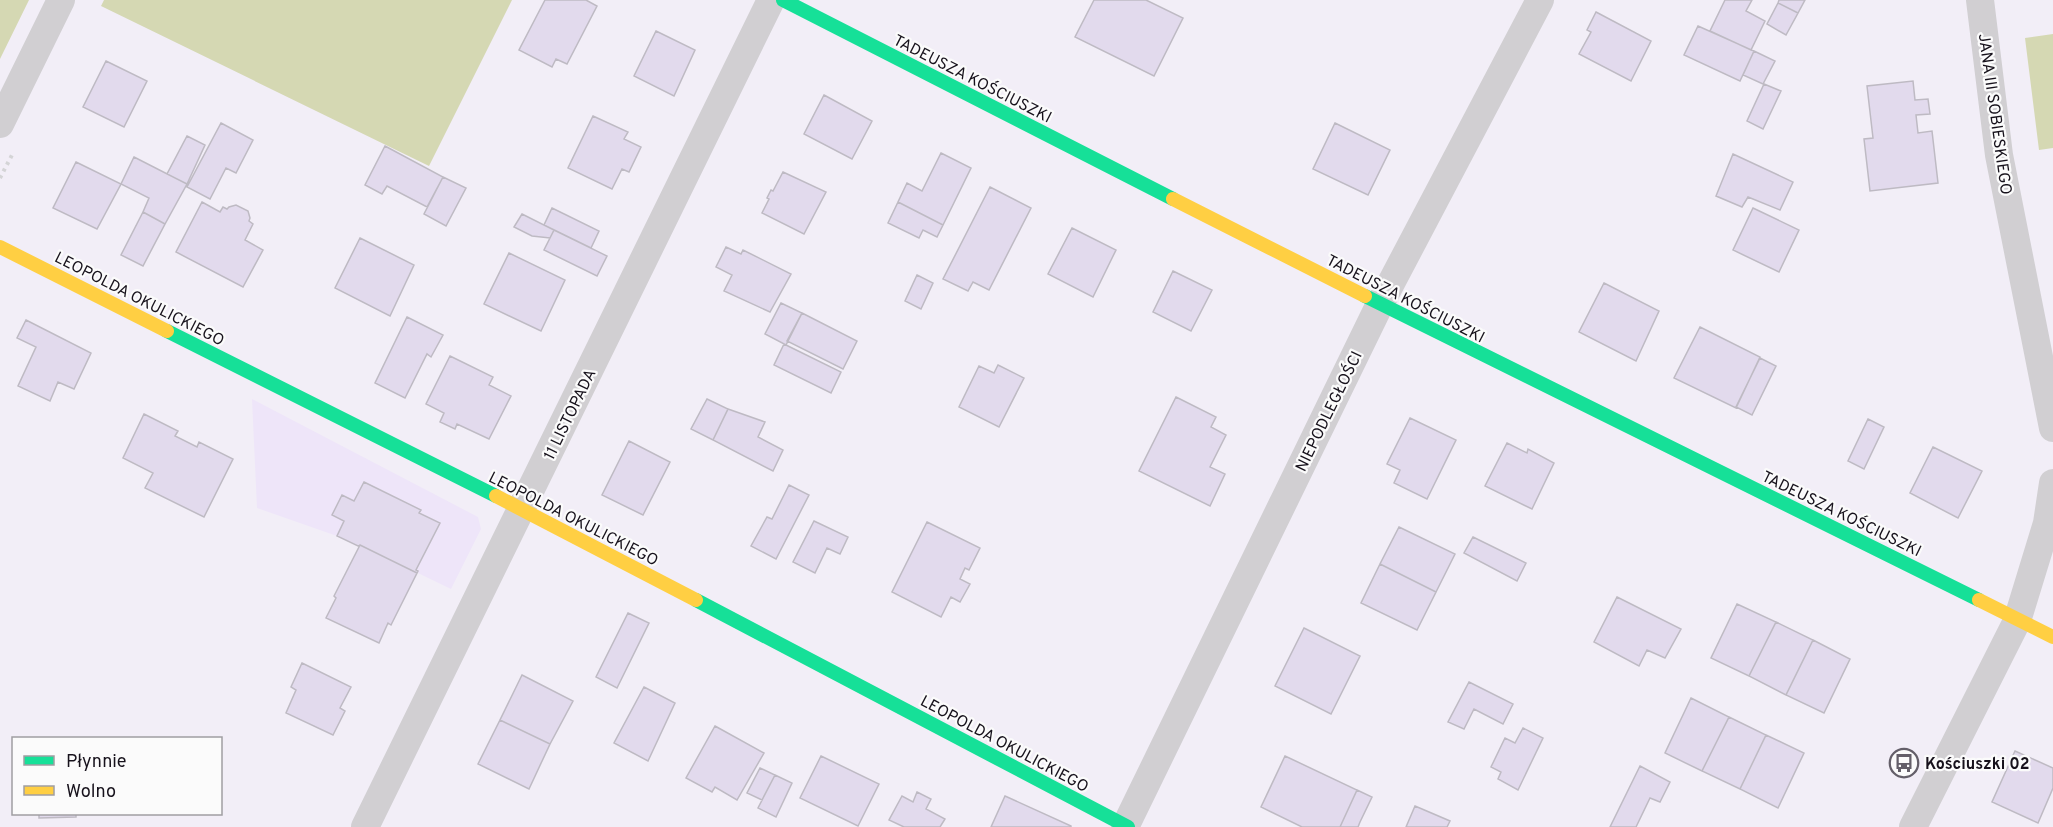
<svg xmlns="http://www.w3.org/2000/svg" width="2053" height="827" font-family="Overpass,sans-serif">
<rect width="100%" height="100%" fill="#f2eef7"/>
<path fill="#eee5f9" d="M252,399L478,517L481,529L451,589L360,545L358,546L337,536L257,508Z"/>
<path fill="#d5d8b3" d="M0,0H29L0,59Z
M104,0H512L429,166L101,6Z
M2053,34V148L2039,150L2025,38Z"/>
<path fill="#e2daed" stroke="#bebac3" stroke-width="1.5" d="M545,0H586L597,6L567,64L556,59L552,67L519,50Z
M1094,0H1146L1183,18L1154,76L1075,37Z
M1725,0H1752L1746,11L1765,21L1751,50L1710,31Z
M1779,0H1805L1798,13L1778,3Z
M1778,3L1798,13L1786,35L1767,24Z
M1596,12L1651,41L1631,81L1579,54L1591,32L1587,30Z
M1698,26L1754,51L1740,81L1684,55Z
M656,31L695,50L674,96L634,76Z
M1754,51L1775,61L1763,84L1743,75Z
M106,61L147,81L124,127L83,107Z
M1913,81L1915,100L1928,99L1930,114L1916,115L1918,133L1932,131L1938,183L1870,191L1864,139L1873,138L1867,86Z
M1764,84L1781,91L1763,129L1747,121Z
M824,95L872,121L852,159L804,134Z
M593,116L628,132L624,139L641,147L629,172L622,169L612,189L568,168Z
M221,123L253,140L236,173L226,168L210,199L187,187Z
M1335,123L1390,150L1368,195L1313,169Z
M187,136L205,145L187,184L167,174Z
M385,146L443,177L427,207L387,186L382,194L365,185Z
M941,153L971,168L943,225L898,202L907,183L922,191Z
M1733,154L1793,182L1780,210L1748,197L1742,207L1716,196Z
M134,157L187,184L165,224L143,212L149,198L121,184Z
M76,162L121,184L97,229L53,208Z
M783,172L826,192L804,234L762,213L769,199L767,198L771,190L773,191Z
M443,177L466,188L446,226L424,214Z
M990,187L1031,208L989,290L973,282L968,291L943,279Z
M202,202L220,212L223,207L227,209L229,207L236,205L248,211L250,218L249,221L253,224L245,240L263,250L243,287L176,252Z
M898,202L943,225L937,237L923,230L919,238L888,223Z
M552,208L599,231L591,248L544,225Z
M1753,208L1799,230L1779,272L1733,250Z
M143,212L165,224L143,266L121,255Z
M522,214L554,230L550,238L532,236L514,227Z
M1072,228L1116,250L1093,297L1048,274Z
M554,230L607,256L597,276L544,250Z
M360,238L414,265L390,316L335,288Z
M726,247L741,254L743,250L791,274L770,312L724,291L732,275L716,267Z
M509,253L565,280L541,331L484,304Z
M1173,271L1212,290L1191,331L1153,312Z
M917,275L933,283L921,309L905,301Z
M1604,283L1659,311L1636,361L1579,332Z
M781,303L802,313L786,345L765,334Z
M802,313L857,341L843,369L787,341Z
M407,317L443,335L431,357L427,354L405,398L375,383Z
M26,320L91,353L74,389L58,382L50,401L18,386L36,347L17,338Z
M1700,327L1760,357L1736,408L1674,378Z
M784,344L841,372L831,393L774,365Z
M450,356L493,377L489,385L511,396L489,439L457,424L455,429L440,422L444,413L426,404Z
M1760,358L1776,366L1752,415L1736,407Z
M998,365L1024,378L999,427L959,407L979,366L994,373Z
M1176,397L1216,417L1211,427L1226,435L1210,467L1225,474L1210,506L1139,471Z
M707,399L728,409L713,440L691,429Z
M728,409L765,422L758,437L783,450L773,471L713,440Z
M144,414L178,431L175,436L197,447L199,442L233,459L204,517L145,488L153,473L123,458Z
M1410,418L1456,440L1427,499L1394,483L1400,470L1387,464Z
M1868,419L1884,427L1864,469L1848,461Z
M629,441L670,462L643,515L602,495Z
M1507,443L1527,453L1528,449L1554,463L1532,509L1485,486Z
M1933,447L1982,471L1958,518L1910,493Z
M364,482L421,510L419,513L440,523L416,570L418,571L417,573L360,545L358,546L337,536L344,521L332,515L342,495L354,501Z
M789,485L809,495L776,559L751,546L767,517L772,519Z
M814,521L848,537L840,554L827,548L815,573L793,562Z
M927,522L980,548L969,570L965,568L960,579L970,584L960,602L951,597L941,617L892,592Z
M1399,527L1455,554L1436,592L1380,564Z
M1473,537L1526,563L1517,581L1464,553Z
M360,545L417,573L391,625L388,623L379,643L326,618L336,598L334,596Z
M1380,564L1436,592L1417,630L1361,603Z
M1617,597L1681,629L1665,658L1647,650L1639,666L1594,642Z
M1737,604L1776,622L1749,676L1711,658Z
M628,613L649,623L617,688L596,677Z
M1776,622L1813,640L1786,695L1749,676Z
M1304,628L1360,656L1331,714L1275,686Z
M1813,640L1850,659L1824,713L1786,695Z
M302,663L351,687L340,708L345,711L333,735L286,713L296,690L291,687Z
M522,675L573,701L550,744L500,720Z
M1469,682L1513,704L1503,724L1474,709L1464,729L1448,722Z
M644,687L675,703L648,761L614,743Z
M1691,698L1729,717L1702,771L1665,753Z
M1729,717L1766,735L1740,789L1702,771Z
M500,720L550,744L529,789L478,764Z
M715,726L764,753L737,800L715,787L712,792L686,778Z
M1523,728L1543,738L1518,790L1498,779L1501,772L1491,767L1505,738L1515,743Z
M1766,735L1804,753L1778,808L1740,789Z
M2015,751L2053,768V788L2038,823L1992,802Z
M821,756L879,784L858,826L800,798Z
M1285,756L1357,790L1340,827H1302L1261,807Z
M1640,766L1670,782L1660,802L1650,798L1636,827H1610Z
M760,768L775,775L762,800L747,793Z
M775,775L792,783L776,817L758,808Z
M1357,790L1372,797L1360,822L1358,827H1340Z
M917,792L931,799L926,809L945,819L940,827H904L889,820L902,796L913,802Z
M1005,796L1071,826V827H991Z
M1415,806L1450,821L1447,827H1406Z
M39,814H76V817L39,818Z"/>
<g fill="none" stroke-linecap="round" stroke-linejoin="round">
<path stroke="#d4d4d6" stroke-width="4" stroke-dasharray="3 4.5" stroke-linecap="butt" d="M0,178L12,155"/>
<path stroke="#d1cfd2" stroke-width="28" d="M1980,0L1999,155L2053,428
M0,124L61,0
M365,827L771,0
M1125,827L1380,304L1540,0
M1913,827L2017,621L2047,523L2053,483"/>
<path stroke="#16e098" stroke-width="14" d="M783,0L1173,199
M1365,296L1979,600
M167,331L496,496
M696,600L1128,827"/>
<path stroke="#ffcf43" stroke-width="14" d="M1173,199L1365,296
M0,247L167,331
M496,496L696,600
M1979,600L2053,637"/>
</g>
<defs>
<g id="bus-ring" transform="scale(1.5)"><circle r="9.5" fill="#fbfbfb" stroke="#645f69" stroke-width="1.5"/><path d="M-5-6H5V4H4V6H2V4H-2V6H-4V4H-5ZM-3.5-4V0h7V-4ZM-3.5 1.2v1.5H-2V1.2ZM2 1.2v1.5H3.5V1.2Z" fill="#645f69"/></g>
</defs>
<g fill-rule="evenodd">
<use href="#bus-ring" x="1904" y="763"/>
</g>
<g text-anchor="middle" stroke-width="4.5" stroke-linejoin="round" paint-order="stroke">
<g font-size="16" fill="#17121c" stroke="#fbfbfb">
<text transform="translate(973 78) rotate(27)" y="6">TADEUSZA KOŚCIUSZKI</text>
<text transform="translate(1996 114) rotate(82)" y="6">JANA III SOBIESKIEGO</text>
<text transform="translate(140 298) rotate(27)" y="6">LEOPOLDA OKULICKIEGO</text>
<text transform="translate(1406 298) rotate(27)" y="6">TADEUSZA KOŚCIUSZKI</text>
<text transform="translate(1328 411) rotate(-64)" y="6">NIEPODLEGŁOŚCI</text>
<text transform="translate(569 414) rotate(-64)" y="6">11 LISTOPADA</text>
<text transform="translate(1842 513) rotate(26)" y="6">TADEUSZA KOŚCIUSZKI</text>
<text transform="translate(574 518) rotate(27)" y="6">LEOPOLDA OKULICKIEGO</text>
<text transform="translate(1005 743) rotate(28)" y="6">LEOPOLDA OKULICKIEGO</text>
</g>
<g font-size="16" font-weight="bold" fill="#17121c" stroke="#fbfbfb" text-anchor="start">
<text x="1925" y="769">Kościuszki 02</text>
</g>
</g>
<rect x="12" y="737" width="210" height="78" fill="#fbfbfb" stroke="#a09ea2" stroke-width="1.5"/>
<rect x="24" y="756" width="30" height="9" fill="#16e098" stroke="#a09ea2" stroke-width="1.5"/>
<text x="66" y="767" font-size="18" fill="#17121c">Płynnie</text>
<rect x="24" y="786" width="30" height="9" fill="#ffcf43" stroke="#a09ea2" stroke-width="1.5"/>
<text x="66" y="797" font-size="18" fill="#17121c">Wolno</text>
</svg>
